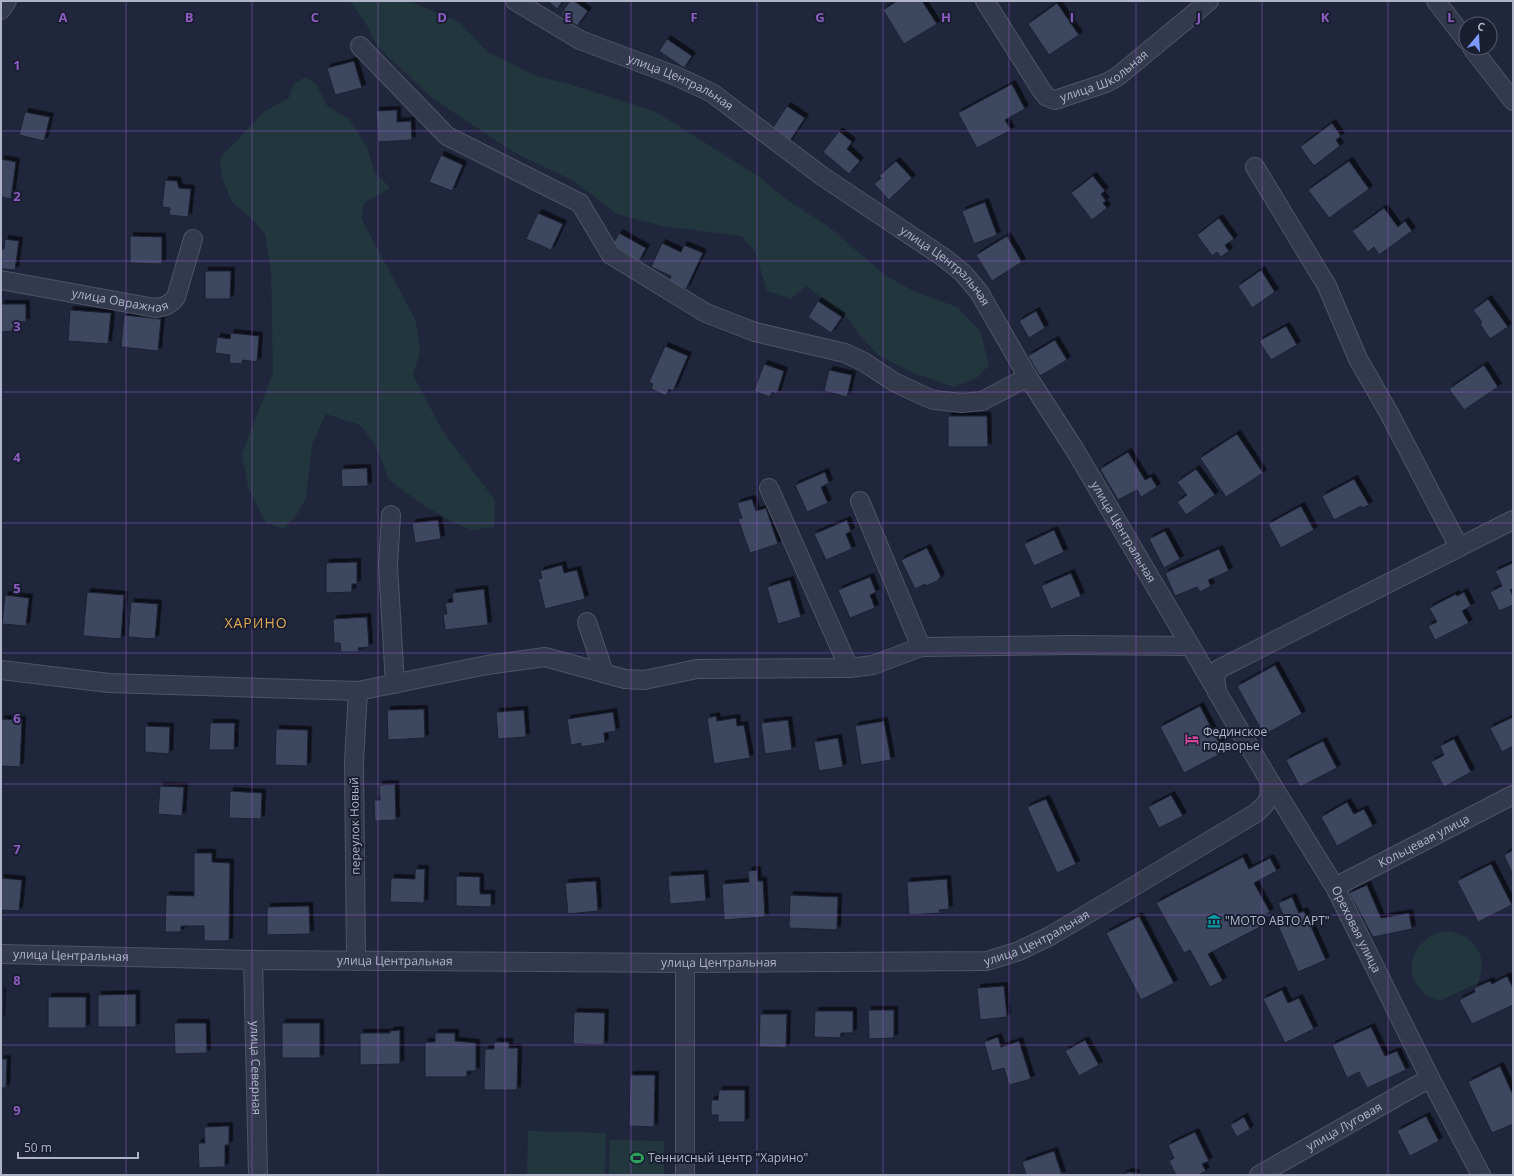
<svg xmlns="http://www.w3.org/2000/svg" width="1514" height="1176" font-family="'Open Sans',sans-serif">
<defs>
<filter id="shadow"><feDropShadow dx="3.5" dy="-3.5" stdDeviation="0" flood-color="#0009"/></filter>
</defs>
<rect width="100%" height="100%" fill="#20273d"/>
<path fill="#22363e" d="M350,1H409L459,22L488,52L536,76L569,84L656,112L758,176L786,199L829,227L885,275L913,291L957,307L980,331L989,365L978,377L954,387L913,373L878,355L857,332L848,318L806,286L791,299L767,291L755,251L741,236L662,226L617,214L572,180L515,153L432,98L378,47L368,27Z
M306,77L316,84L327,106L349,119L367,147L374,171L390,188L364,203L361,218L416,321L420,352L413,375L442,430L495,500L494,527L472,530L450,521L422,504L389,480L375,444L360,425L326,414L312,444L306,498L297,514L284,529L266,523L248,487L242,454L273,373L271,269L265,234L254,221L232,202L222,178L220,158L265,111L289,98L293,84Z
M1445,931C1475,934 1489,955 1478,983L1439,1001C1399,988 1405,939 1445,931Z
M528,1131L606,1133L605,1175H527Z
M610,1140L664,1141V1175H609Z"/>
<path fill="#3e465f" stroke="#1b2133" filter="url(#shadow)" d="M548,1H563L557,9Z
M570,1H574L588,11L577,26L561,14Z
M897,1H922L937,24L904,44L883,10Z
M1057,3L1079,35L1049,55L1028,24Z
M667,39L692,56L684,68L659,51Z
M354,61L362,88L335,95L327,68Z
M1012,84L1025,109L1005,120L1011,130L977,148L958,113Z
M787,106L805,118L788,144L770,132Z
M397,110V122L411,121L412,140L378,142L376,111Z
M25,112L50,117L44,141L19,135Z
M1332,123L1341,136L1336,140L1340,146L1314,166L1300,147Z
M839,131L852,142L847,149L860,161L849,174L823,152Z
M441,155L463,165L452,191L429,182Z
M1,159L16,162L11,199L1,197Z
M896,161L912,178L889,200L874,184L881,178L879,176Z
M1349,161L1369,189L1329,218L1308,190Z
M1093,176L1105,191L1101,194L1106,201L1103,203L1107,208L1092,220L1071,193Z
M165,180L177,181L179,188L191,189L188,217L169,215L170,208L162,207Z
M985,202L997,235L974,244L962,211Z
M1384,208L1398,227L1405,221L1412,231L1379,255L1374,247L1368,252L1352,231Z
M538,213L563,224L551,250L526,239Z
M1219,218L1234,239L1225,245L1229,251L1221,257L1217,252L1212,256L1197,235Z
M619,233L646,248L639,261L612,246Z
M130,236L162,237V264L130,263Z
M1007,236L1022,262L992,281L976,255Z
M5,239L19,241L15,270L1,269V249H4Z
M662,243L681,252L684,245L703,253L686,289L669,281L671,276L651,267Z
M1261,270L1275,292L1252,308L1238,286Z
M205,271H231L230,299H205Z
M1488,299L1508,327L1490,339L1480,324L1482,322L1473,310Z
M818,301L842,317L831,333L808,317Z
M1,304H26V322H15V331L1,332Z
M70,310L111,313L108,344L68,341Z
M1036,311L1045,328L1029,338L1019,321Z
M124,315L161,319L158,351L121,347Z
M1286,326L1297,345L1271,360L1259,341Z
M231,333L259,336L257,362L243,360L242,364L229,363L230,355L215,353L217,337L230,339Z
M1055,340L1067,360L1040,376L1028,356Z
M665,346L688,356L673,391L669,389L666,396L651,389L653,384L649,382Z
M764,364L784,371L777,394L772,392L770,397L754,391Z
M1484,365L1498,387L1464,410L1449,389Z
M829,370L852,375L847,397L824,391Z
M948,416H987L988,447H948Z
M1237,434L1263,473L1226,497L1200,458Z
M1128,452L1145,480L1151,477L1157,487L1141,497L1137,490L1118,500L1100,469Z
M367,468L368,486L342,487L341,469Z
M1196,469L1215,495L1186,515L1177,502L1187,495L1177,482Z
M825,472L829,483L821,487L828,503L807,512L795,485Z
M1354,479L1369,505L1362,508L1361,506L1334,520L1322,496Z
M752,499L756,511L766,508L778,544L750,553L738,519L742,518L737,503Z
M1301,506L1314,530L1281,548L1268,524Z
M438,520L441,539L415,543L412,523Z
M847,520L851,531L846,534L852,549L826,560L814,534Z
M1054,530L1064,552L1034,566L1024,544Z
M1165,531L1180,559L1164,568L1149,539Z
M927,548L941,577L939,578V580L926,586L925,584L915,589L901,560Z
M1219,549L1229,571L1208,580L1211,586L1200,592L1197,587L1175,596L1165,573Z
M357,562V584H352V592L326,593V563Z
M1513,563V588L1510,590L1513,596V605L1499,611L1490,592L1502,586L1495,571Z
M562,565L564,573L577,570L585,599L545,609L538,579L542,578L540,571Z
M1071,573L1081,596L1051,609L1041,586Z
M870,577L876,592L870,595L875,608L850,618L838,590Z
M790,580L801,617L778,624L767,587Z
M484,589L488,625L445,630L443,614H447L445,603L453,602L452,593Z
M87,592L124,595L121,639L83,636Z
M1464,592L1471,606L1462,611L1469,623L1435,640L1428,626L1437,622L1429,608L1456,594L1457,596Z
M5,595L29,598L26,626L2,624Z
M131,602L158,604L155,639L128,637Z
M367,617L369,647L358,648L359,652H341L340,643H334L333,619Z
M1275,665L1302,714L1264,735L1237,686Z
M1200,706L1224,752L1184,773L1160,727Z
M424,709L425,738L388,740L387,710Z
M524,710L526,737L498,739L496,712Z
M613,712L616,731L604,733L605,743L581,747V743L571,745L567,719Z
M716,716L717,721L736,718L737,726L744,725L750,758L714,764L707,718Z
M1513,717V746L1502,752L1490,728Z
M1,719L22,720L20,767L1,766Z
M788,720L792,750L765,754L761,723Z
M884,721L891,760L861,765L855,726Z
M210,723H235L234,750H209Z
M145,726L170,727L169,754L145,752Z
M276,729L308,730L307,766L275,765Z
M838,738L843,767L819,771L814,742Z
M1454,739L1471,772L1444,787L1431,762L1444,755L1440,746Z
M1323,741L1337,768L1300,787L1286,760Z
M395,784L396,820L375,821L374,800H380L379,785Z
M160,786L184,787L182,816L158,814Z
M230,791L262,793L261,819L229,818Z
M1171,795L1183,816L1159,828L1148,807Z
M1046,799L1076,864L1057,873L1027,807Z
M1347,802L1354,814L1364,809L1373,826L1337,846L1321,817Z
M1513,850V875L1504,855Z
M194,853H212V862L230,863L229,941H204V926H181V932H165L166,895L194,896Z
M1243,857L1249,869L1270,858L1277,871L1254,883L1270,912L1260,918L1264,925L1208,954L1223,981L1210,987L1190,950L1184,953L1156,903Z
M1491,864L1512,905L1478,922L1457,881Z
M415,869H425L424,903L390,902L391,878L415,879Z
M757,870L758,881H763L765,917L724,920L722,884L749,882L748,871Z
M704,874L706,901L670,904L668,876Z
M456,876L480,877V894H491V907L456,906Z
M1,878L22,880L19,911L1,910Z
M947,879L949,909L939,910L940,913L909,915L907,882Z
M596,881L598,911L568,914L565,883Z
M1367,885L1381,918L1409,913L1412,929L1373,937L1349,893Z
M790,895L838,897L837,930L789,928Z
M1292,897L1299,913L1304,911L1326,960L1298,972L1277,923L1285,919L1278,903Z
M309,906L310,934L267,935V907Z
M1139,916L1174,983L1141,1000L1106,933Z
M1507,976L1513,988V1005L1472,1024L1459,1000L1475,992L1474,988L1490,981L1492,984Z
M1004,986L1007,1017L980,1020L977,988Z
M1282,990L1288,1003L1299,998L1314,1029L1285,1043L1263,999Z
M1,991H2L1,1019Z
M136,994V1027H98V995Z
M48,997H86V1028H48Z
M868,1010H894V1038L869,1039Z
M815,1011H853V1033H841L840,1038L814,1037Z
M574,1012L605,1013L604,1045L573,1044Z
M760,1014H787L786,1048L759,1047Z
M174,1023H206L207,1053L175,1054Z
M282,1023H320V1058H282Z
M1371,1027L1385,1056L1397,1051L1406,1070L1367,1088L1359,1072L1347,1078L1332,1045Z
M400,1030V1064L360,1065V1033H390V1031Z
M435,1033H455V1041L476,1043V1071H467V1077H425V1042H435Z
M998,1037L1001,1047L1019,1041L1031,1079L1009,1085L1004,1068L992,1071L984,1042Z
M1085,1040L1099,1065L1079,1076L1065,1051Z
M494,1042H509V1048H518L517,1090H484L485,1049H494Z
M1,1059H7L6,1088H1Z
M1500,1066L1513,1095V1124L1492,1133L1468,1082Z
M630,1075H655L654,1127L629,1126Z
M719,1090H745V1122H718V1115H711V1100H718Z
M1426,1116L1439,1141L1410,1156L1397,1131Z
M1244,1117L1250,1129L1237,1137L1230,1125Z
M229,1126V1145H225V1167L199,1168L198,1143H205L204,1127Z
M1195,1132L1209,1161L1202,1164L1206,1171L1198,1175H1176L1169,1161L1174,1158L1168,1145Z
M1054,1151L1062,1175H1024L1026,1174L1022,1162Z
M1129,1172L1136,1174L1137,1175H1122Z"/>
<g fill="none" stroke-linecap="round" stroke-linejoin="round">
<g stroke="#4f5467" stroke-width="20">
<g id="minor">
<path id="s1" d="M515,1L580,40L676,76L712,93L822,176L943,257L963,273L979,292L1028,377L1075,450L1217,691"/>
<path id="s2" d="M985,1L1042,91L1047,97L1055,100L1106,83L1117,77L1209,1"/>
<path d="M1436,1L1466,40"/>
<path d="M1,10L7,1"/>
<path d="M360,46L447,136L580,203L611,255L706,313L755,332L845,353L864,362L894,382L926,397L934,400L962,403L982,401L1028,377"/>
<path d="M1472,48L1513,101"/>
<path d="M1255,167L1327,286L1358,359L1389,413L1459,547"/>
<path id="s3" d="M1,280L155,308C164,307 170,305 176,297L193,239"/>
<path d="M769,488L849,668"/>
<path d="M860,501L921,647"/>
<path d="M391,515L388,565L395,684"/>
<path d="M587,622L604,673"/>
<path d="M1,670L109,683L358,691L487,665L545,657L625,679L644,680L697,669L849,668L873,665L921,647L1070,645L1190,646"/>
<path id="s4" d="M1269,780L1335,887L1430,1078L1481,1175"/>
<path id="s5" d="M1335,887L1513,795"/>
<path id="s6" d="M1,954L253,960L685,963L987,961L1019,951L1050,936L1111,900L1256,813C1270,801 1271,797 1269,780L1217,692L1215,677L1219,669L1513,520"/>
<path id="s7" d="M253,960L258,1175"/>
<path d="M356,961L354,761L358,691"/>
<path d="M685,963V1175"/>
<path id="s8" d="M1259,1175L1430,1078"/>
</g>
</g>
<use href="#minor" stroke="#343a4d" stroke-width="18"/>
</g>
<path fill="none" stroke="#8d5cc2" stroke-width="1" stroke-opacity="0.55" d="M126,1V1175M252,1V1175M378,1V1175M505,1V1175M631,1V1175M757,1V1175M883,1V1175M1009,1V1175M1136,1V1175M1262,1V1175M1388,1V1175M1,131H1513M1,261H1513M1,392H1513M1,523H1513M1,653H1513M1,784H1513M1,915H1513M1,1045H1513"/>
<defs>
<g id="hotel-bare" transform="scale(1.08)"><path d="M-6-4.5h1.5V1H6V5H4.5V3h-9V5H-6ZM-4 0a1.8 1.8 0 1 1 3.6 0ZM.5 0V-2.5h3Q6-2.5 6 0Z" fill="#d1479c" stroke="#191f31" stroke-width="2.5" paint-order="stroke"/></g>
<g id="museum-bare" transform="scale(1.08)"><path d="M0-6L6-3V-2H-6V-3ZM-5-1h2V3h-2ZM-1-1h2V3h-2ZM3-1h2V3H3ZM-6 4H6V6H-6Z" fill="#0f9aa8" stroke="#191f31" stroke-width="2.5" paint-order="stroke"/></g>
<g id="stadium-bare" transform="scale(1.08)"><path d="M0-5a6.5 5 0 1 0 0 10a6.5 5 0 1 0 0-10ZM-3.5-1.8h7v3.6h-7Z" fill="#2e9e5b" stroke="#191f31" stroke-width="2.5" paint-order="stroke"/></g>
</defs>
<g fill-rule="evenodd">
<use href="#hotel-bare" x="1192" y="739"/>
<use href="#museum-bare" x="1214" y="921"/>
<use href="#stadium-bare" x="637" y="1158"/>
</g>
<g text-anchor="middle" stroke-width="4" stroke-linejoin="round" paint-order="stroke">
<g font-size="12" fill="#afb4c9" stroke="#191f31">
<text dy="4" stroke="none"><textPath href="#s2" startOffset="178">улица Школьная</textPath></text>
<text dy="4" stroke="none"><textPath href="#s1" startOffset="185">улица Центральная</textPath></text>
<text dy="4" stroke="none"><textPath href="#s1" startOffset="509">улица Центральная</textPath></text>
<text dy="4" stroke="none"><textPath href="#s3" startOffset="121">улица Овражная</textPath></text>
<text dy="4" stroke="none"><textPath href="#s1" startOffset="832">улица Центральная</textPath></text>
<text transform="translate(355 826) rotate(-91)" y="4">переулок Новый</text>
<text dy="4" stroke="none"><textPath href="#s5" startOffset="100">Кольцевая улица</textPath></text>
<text dy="4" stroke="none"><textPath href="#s4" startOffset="173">Ореховая улица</textPath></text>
<text dy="4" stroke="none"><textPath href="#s6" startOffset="1041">улица Центральная</textPath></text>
<text dy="4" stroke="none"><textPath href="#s6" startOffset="70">улица Центральная</textPath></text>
<text dy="4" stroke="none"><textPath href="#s6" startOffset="394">улица Центральная</textPath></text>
<text dy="4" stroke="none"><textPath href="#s6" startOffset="718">улица Центральная</textPath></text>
<text dy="4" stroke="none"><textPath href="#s7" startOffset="108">улица Северная</textPath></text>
<text dy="4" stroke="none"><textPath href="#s8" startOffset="98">улица Луговая</textPath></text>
</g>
<g font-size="12" fill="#afb4c9" stroke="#191f31" text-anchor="start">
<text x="1203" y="736">Фединское<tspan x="1203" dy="14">подворье</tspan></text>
<text x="1225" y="925">"МОТО АВТО АРТ"</text>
<text x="648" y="1162">Теннисный центр "Харино"</text>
</g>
<g font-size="14" letter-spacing="1" fill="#dfa954" stroke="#191f31">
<text x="256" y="628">ХАРИНО</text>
</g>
</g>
<g font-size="13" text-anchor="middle" font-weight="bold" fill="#8d5cc2" stroke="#191f31" stroke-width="4" stroke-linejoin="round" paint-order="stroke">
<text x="63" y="22">A</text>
<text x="189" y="22">B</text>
<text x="315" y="22">C</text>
<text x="442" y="22">D</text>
<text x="568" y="22">E</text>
<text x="694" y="22">F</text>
<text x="820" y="22">G</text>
<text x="946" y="22">H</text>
<text x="1072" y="22">I</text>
<text x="1199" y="22">J</text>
<text x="1325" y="22">K</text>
<text x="1451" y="22">L</text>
<text x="17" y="70">1</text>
<text x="17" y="201">2</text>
<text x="17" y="331">3</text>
<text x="17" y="462">4</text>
<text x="17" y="593">5</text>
<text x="17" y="723">6</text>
<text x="17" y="854">7</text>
<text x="17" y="985">8</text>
<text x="17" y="1115">9</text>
</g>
<rect width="1514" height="1176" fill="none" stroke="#afb4c9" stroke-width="4"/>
<g transform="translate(1478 36) rotate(18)"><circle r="19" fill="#191f31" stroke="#555b6e"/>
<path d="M0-3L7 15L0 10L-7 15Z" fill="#7d99ff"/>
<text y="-6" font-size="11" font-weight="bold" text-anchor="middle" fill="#afb4c9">С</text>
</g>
<path d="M18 1152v6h120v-6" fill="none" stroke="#afb4c9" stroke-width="2"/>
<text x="24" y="1152" font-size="12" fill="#afb4c9" stroke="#191f31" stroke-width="3" paint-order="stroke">50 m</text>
</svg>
